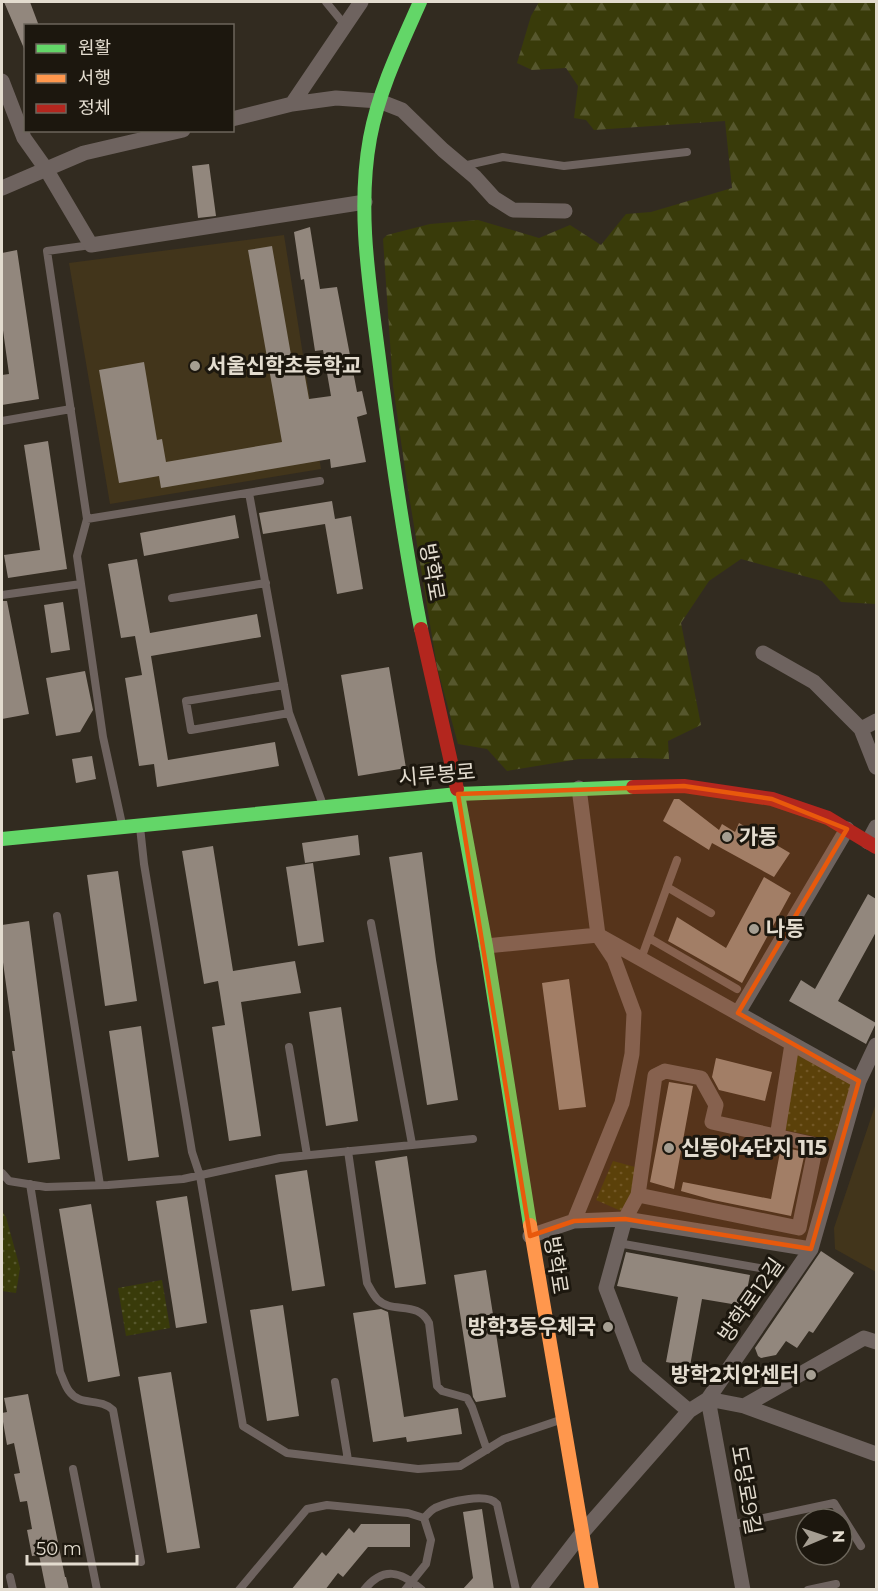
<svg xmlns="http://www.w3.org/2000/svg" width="878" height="1591" font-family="Montserrat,'Noto Sans KR',sans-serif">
<defs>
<pattern id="forest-firs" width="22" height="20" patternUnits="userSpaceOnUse" patternTransform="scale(1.5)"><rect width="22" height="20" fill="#393b0a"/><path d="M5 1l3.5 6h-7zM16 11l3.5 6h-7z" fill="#56572d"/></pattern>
<pattern id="park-dots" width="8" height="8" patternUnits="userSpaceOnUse" patternTransform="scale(1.5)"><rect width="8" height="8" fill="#393b0a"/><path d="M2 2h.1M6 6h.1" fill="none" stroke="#56572d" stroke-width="1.8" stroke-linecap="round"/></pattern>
</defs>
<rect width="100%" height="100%" fill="#322b20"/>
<path fill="#42351b" d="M284,235L321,469L110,504L69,263Z
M876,1103V1272L835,1249L834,1228Z"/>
<path fill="url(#forest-firs)" d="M539,2H876V604L841,602L822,581L741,559L709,581L681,623L701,725L668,741L669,759L640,758L579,759L507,771L487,749L458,744L437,667L407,483L393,386L383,239L387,235L430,224L478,220L539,238L570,225L601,245L626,214L651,212L732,188L725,121L594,130L586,120L574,118L578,86L566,68L532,70L517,63L531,16Z"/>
<path fill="url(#park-dots)" d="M797,1053L851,1083L836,1141L785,1130Z
M613,1161L635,1167L632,1192L621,1211L596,1200Z
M2,1211L6,1217L20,1268L16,1293L2,1291Z
M162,1280L170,1328L126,1336L118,1288Z"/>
<path fill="#92877d" d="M4,2H30L39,26H26V53Z
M209,164L216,216L198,218L192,166Z
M310,227L320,289L337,287L357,392L362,391L367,414L357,417L366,462L331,468L330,459L161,488L159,476L119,483L99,370L144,362L157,440L162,439L166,462L282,442L248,250L272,246L294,372L304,371L309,399L331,396L323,350L315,351L304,279L301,280L294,232Z
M17,250L39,399L2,405V375L9,374L2,323V253Z
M48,441L67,569L8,578L4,555L40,550L24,445Z
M332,501L335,519L351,516L363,589L337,594L325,524L263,534L259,513Z
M235,515L239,538L144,556L140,533Z
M137,559L150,633L257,614L261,637L151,656L168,760L275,742L279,766L157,787L154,764L139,766L125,678L142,675L135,636L121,638L108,564Z
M2,601H7L29,714L2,719Z
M63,602L70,650L51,653L44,605Z
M389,667L406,768L358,776L341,675Z
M85,671L93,710L80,732L56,736L46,678Z
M92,756L96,779L76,783L72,759Z
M674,799H679L719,830L722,824L735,832L739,823L790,853L774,877L712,843L709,850L663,821Z
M358,835L360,855L305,863L302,843Z
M213,846L233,971L295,961L301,993L241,1002L261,1136L229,1141L212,1027L225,1025L218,981L204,984L182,851Z
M422,852L436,960L458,1100L427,1105L389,857Z
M313,863L324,942L298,946L286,867Z
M118,871L137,1001L105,1006L87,875Z
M764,877L791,893L742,983L668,941L677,917L726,948Z
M868,894L876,899V932L838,1001L876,1023L866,1044L789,1001L801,980L815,989Z
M29,921L60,1159L28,1163L12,1051H15L2,955V925Z
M569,979L586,1107L559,1110L542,983Z
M341,1007L358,1121L326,1126L309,1012Z
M141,1026L159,1157L128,1161L109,1031Z
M716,1058L772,1072L765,1101L719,1090L712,1077Z
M669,1082L693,1086L674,1189L650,1182Z
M781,1147L805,1152L791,1216L713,1200L681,1191L683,1182L771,1199Z
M407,1156L426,1284L395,1288L375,1161Z
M307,1170L325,1286L292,1291L275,1175Z
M187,1196L207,1323L176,1328L156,1201Z
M91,1204L120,1376L88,1382L59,1209Z
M821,1251L854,1273L813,1333L809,1331L797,1348L786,1341L776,1355L761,1358L758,1356L755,1348Z
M626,1252L750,1275L744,1306L702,1299L690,1366L666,1362L678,1297L617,1286Z
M486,1270L506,1397L476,1402L473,1397L454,1275Z
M283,1305L299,1416L267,1421L250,1310Z
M381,1309L388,1312L404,1417L458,1408L462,1434L407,1442L406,1437L373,1442L353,1313Z
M171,1372L200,1548L167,1553L138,1377Z
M28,1394L65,1577H66L69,1590H46L39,1555L32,1556L27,1530L32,1529L27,1501L20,1502L14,1474L20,1473L14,1443L7,1445L2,1416V1413L7,1412L4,1398Z
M482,1509L494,1590H462L473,1578L463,1512Z
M361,1524H410V1547H368L343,1577L338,1573L325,1590H291L322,1552L326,1556L349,1528L354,1533Z"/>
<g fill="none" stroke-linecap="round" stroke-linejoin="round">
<path stroke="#6e635f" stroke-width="8" d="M326,2L344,24
M463,166L503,157L564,166L687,152
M91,245L47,251L87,519L77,556L103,737L122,824
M2,421L71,409
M249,493L289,713L323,805
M87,519L320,481
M2,595L81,584
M172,598L266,583
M284,685L186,701L191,730L289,713
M140,827L144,864L192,1152L200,1176L243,1426L287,1453L418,1469L460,1466L504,1439L560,1420
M667,887L677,860
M57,916L100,1185
M371,923L412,1144
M649,938L737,989
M641,959L667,887L711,913
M289,1047L307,1155
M348,1151L367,1283C370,1288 373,1295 378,1300C393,1314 418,1300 429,1323L437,1386L442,1391L467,1398L472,1407L487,1450
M2,1173L9,1181L46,1187L108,1185L183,1179L280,1158L473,1139
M30,1184L60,1372C63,1378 65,1386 69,1391C80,1407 100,1397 113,1410L141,1562
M618,1243L771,1270
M335,1382L348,1460
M73,1469L97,1590
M424,1518C427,1515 431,1510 435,1508C448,1502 487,1492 497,1504L516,1590
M730,1525L834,1503L861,1546
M10,1577L13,1590
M239,1590L307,1509L327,1505L408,1513L424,1518L431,1540L426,1564L405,1590
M364,1590C383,1566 401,1571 422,1590
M808,1590L836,1584"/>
<path stroke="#6e635f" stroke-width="15" d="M2,81L24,138L46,169L91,245L365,202
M292,104L361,2
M232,119L292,104L336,98L379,101L402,110L443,150L475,177L494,198L513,210L565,211
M2,188L84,153L183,130
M763,653L814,682L861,729L876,767
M861,729L876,721
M868,842L876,827
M486,946L598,935L859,1081
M738,1013L847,829
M777,1137L792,1044
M638,1195L799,1228L816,1145L712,1122L716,1105L701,1078L665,1071L655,1076L638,1195L625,1219L606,1288L636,1366L689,1411
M574,1221L622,1103L632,1054L634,1013L614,959L598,935L579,788
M530,1236L574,1221L625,1219L811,1249
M744,1406L876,1454
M538,1590L582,1533L689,1411L708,1399L811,1249L859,1081L876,1045
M743,1590L708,1399L744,1406L864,1338L876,1342"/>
<path stroke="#63d668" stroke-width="14" d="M420,2C400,47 379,90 370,138C357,209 369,281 378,351C390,444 403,537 421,629
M457,789L486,946L530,1225
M2,839L458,794L633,787"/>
<path stroke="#ff974d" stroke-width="14" d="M530,1225L592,1590"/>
<path stroke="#b3261e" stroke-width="14" d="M421,629L457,789
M633,787L684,786L772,799L828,818L876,847"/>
</g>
<path fill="#e8590c" fill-opacity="0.2" stroke="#e8590c" stroke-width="4.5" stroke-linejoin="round" d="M684,786L772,799L847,829L738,1013L859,1081L811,1249L625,1219L574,1221L530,1236L458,794Z"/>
<g fill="#a59e92" stroke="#1c170e" stroke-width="2">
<circle cx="195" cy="366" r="6"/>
<circle cx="727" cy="837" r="6"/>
<circle cx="754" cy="929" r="6"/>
<circle cx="669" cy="1148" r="6"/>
<circle cx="608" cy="1327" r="6"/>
<circle cx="811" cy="1375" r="6"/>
</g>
<g text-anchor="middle" stroke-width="6" stroke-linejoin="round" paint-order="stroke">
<g font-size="21" font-weight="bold" fill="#e3dccf" stroke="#1c170e" text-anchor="start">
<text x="207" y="373">서울신학초등학교</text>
<text x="739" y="844">가동</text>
<text x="766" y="936">나동</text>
<text x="681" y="1155">신동아4단지 115</text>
<text x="596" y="1334" text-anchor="end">방학3동우체국</text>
<text x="799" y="1382" text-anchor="end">방학2치안센터</text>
</g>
<g font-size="21" fill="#e3dccf" stroke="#1c170e">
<text transform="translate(432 572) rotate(80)" y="7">방학로</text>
<text transform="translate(437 775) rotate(-5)" y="7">시루봉로</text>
<text transform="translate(556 1265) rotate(81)" y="7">방학로</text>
<text transform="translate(751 1300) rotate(-55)" y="7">방학로12길</text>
<text transform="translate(746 1490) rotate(80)" y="7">도당로9길</text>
</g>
</g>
<rect width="878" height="1591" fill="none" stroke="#e3dccf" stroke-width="6"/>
<rect x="24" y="24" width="210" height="108" fill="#1c170e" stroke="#6c665b" stroke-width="1.5"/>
<rect x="36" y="44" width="30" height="9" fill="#63d668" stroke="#6c665b" stroke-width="1.5"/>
<text x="78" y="54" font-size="18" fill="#e3dccf">원활</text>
<rect x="36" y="74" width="30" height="9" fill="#ff974d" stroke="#6c665b" stroke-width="1.5"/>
<text x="78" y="84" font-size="18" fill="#e3dccf">서행</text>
<rect x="36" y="104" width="30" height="9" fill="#b3261e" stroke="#6c665b" stroke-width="1.5"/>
<text x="78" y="114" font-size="18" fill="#e3dccf">정체</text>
<g transform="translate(824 1537) rotate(88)"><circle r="28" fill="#1c170e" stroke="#6c665b" stroke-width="1.5"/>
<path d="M0-4.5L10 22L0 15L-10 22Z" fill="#a59e92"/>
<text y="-9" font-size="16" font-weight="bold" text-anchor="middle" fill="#e3dccf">N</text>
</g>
<path d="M27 1555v9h110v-9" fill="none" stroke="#e3dccf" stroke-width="3"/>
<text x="36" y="1555" font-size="18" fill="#e3dccf" stroke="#1c170e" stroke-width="4.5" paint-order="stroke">50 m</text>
</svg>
